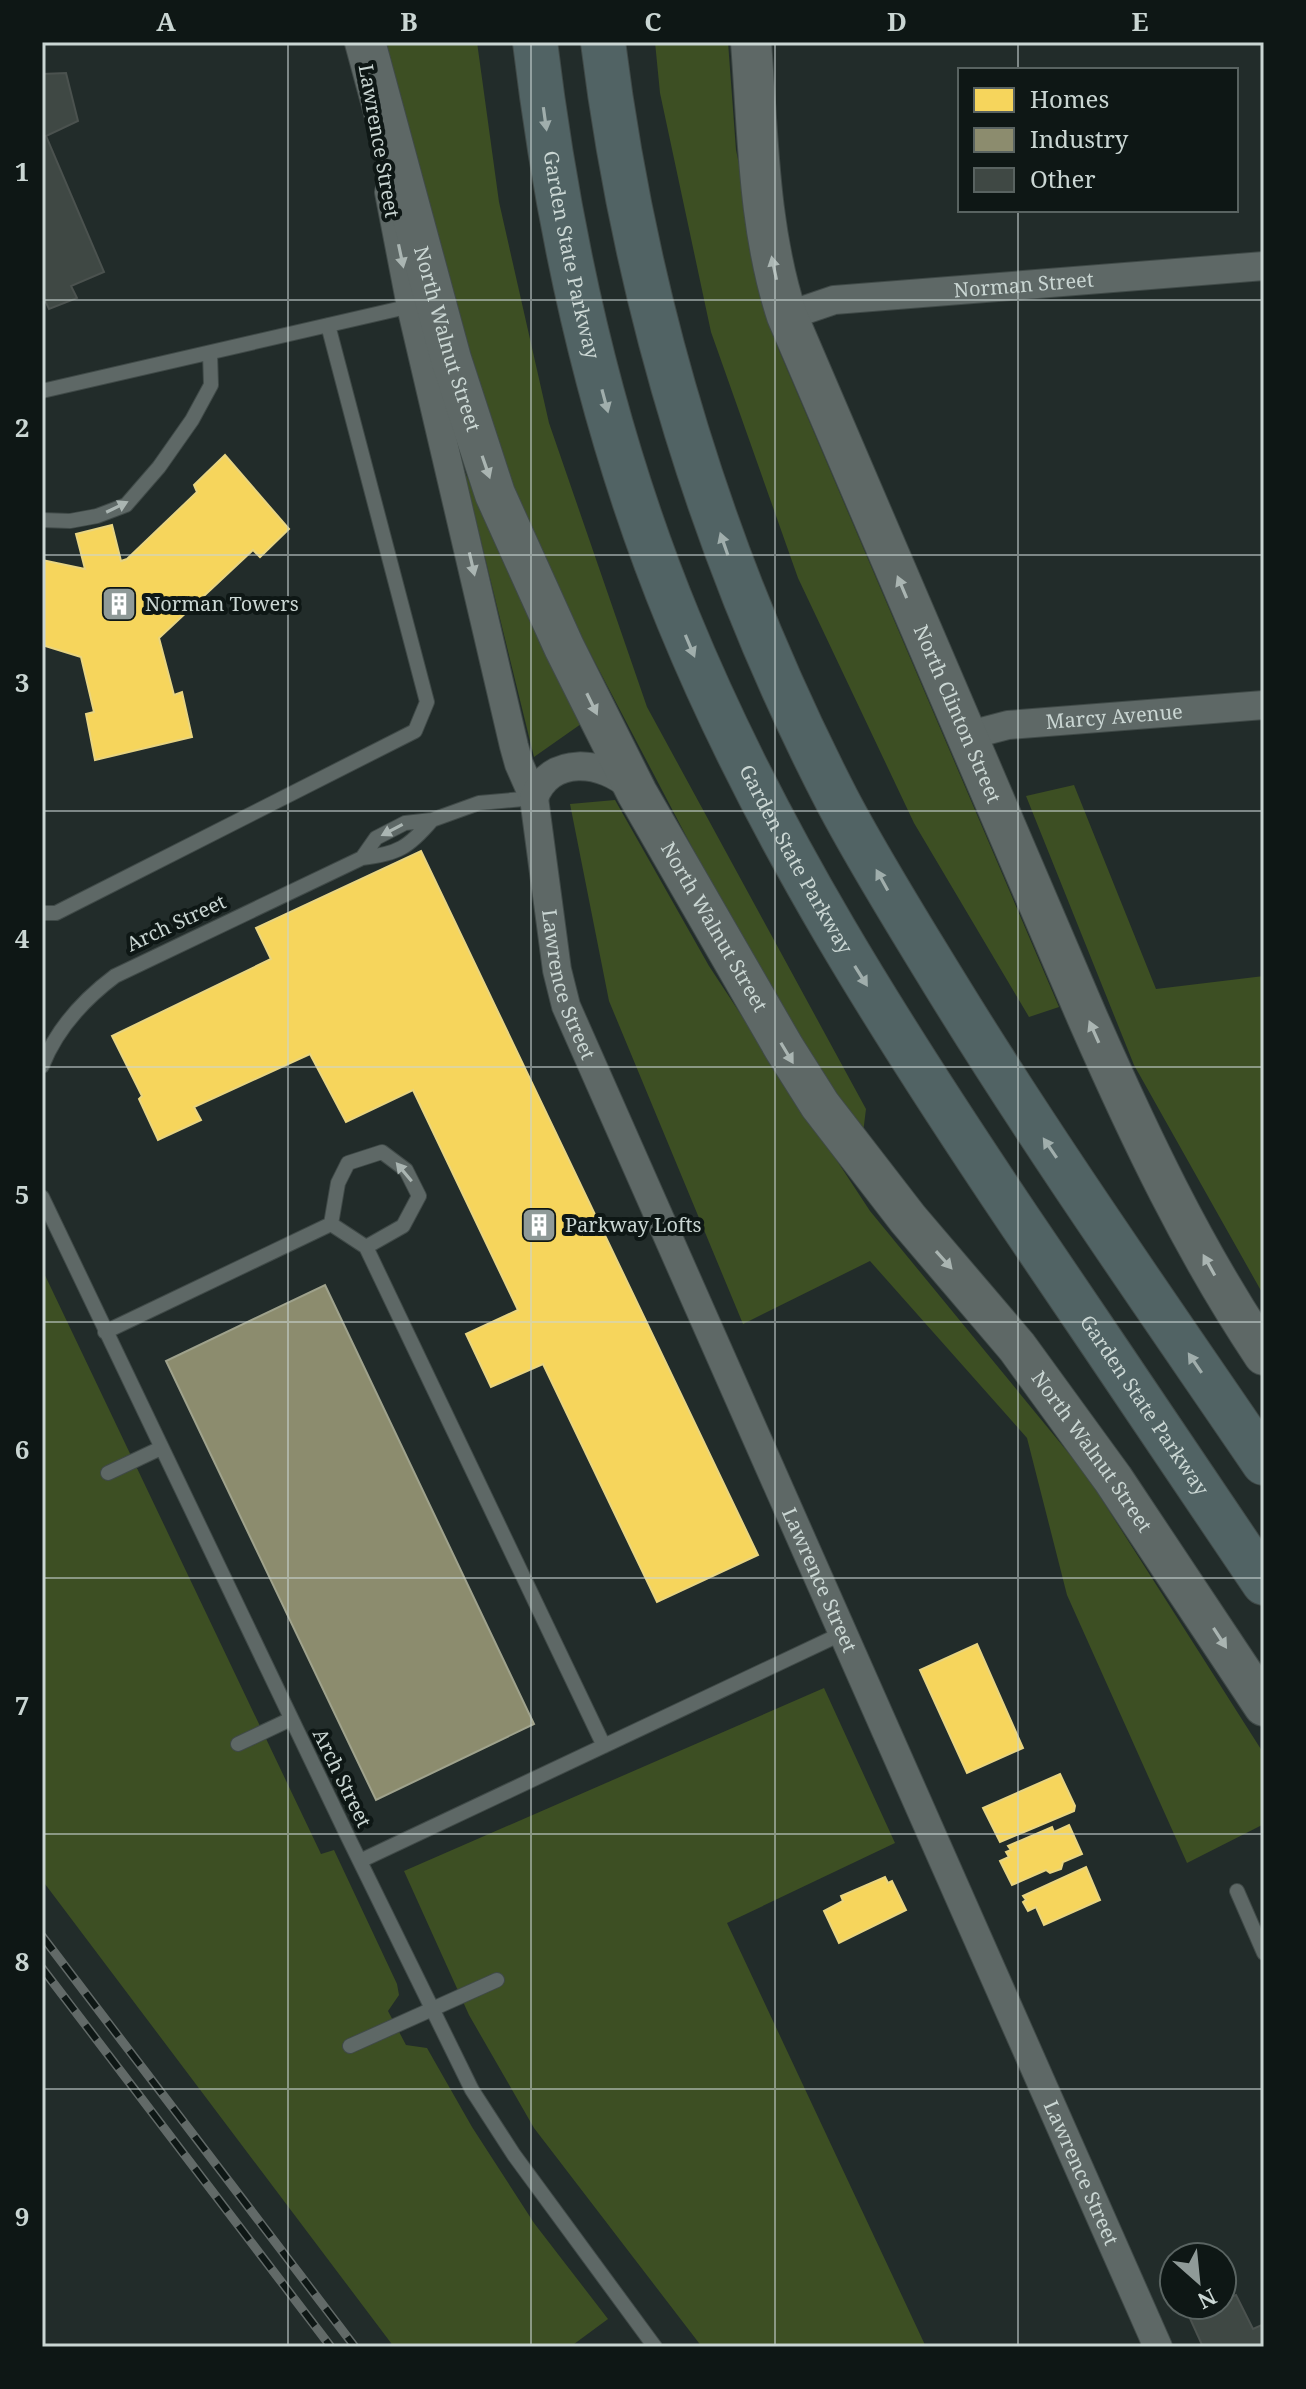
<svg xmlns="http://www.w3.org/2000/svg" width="1306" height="2389" font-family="'Noto Serif',serif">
<rect width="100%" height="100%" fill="#222c2a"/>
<path fill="#3d4f23" d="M384,42H477L499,202L549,423L647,707L866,1109L862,1141L716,893L534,546L454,323Z
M655,42H728L736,150L778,348L1059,1007L1029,1017L914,823L798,578L711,332L660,93Z
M463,468L581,724L534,757Z
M1074,785L1156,989L1264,976V1296L1134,1065L1026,796Z
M615,800L709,966L870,1211L1085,1473L1264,1754V1824L1187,1863L1067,1595L1027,1438L870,1261L743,1324L609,1001L570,804Z
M42,1269L321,1854L334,1850L397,1984L399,1995L388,2011L406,2045L427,2048L472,2127L534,2223L608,2319L570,2347H394L42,1880Z
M824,1688L895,1843L727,1923L926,2347H702L534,2128L469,2015L404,1871Z"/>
<path fill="#f6d55c" stroke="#e9d580" stroke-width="2" d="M225,455L289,529L260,557L253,550L159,638L174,695L182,692L192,737L95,760L86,714L94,712L81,657L42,645V560L85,569L76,534L112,525L121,561L127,559L197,492L194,485Z
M421,851L758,1555L657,1602L543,1364L491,1387L466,1334L518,1310L413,1090L346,1122L310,1054L194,1107L201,1120L158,1140L139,1099L142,1096L112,1036L271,959L256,928Z
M977,1644L1023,1748L967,1773L920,1670Z
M1060,1774L1075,1806L1074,1811L1000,1842L983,1808Z
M1069,1825L1082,1854L1063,1862L1061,1869L1050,1873L1046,1870L1012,1885L1000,1861L1009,1857L1006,1852L1011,1850L1008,1846L1052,1827L1054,1832Z
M1086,1867L1100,1900L1044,1925L1036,1907L1028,1911L1023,1902L1026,1900L1023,1896Z
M885,1877L888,1883L892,1881L906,1910L839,1943L824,1911L843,1901L841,1896Z"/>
<path fill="#8c8c6e" stroke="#9fa28c" stroke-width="2" d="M325,1285L534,1724L376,1800L166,1361Z"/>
<path fill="#3f4844" stroke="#4b524f" stroke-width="2" d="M66,73L78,121L46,136L104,272L71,286L77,298L49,309L44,298H42V74Z
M1236,2295L1253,2329L1264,2324V2347H1203L1188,2314L1210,2305H1222V2300Z"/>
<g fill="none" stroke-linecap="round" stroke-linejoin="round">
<g stroke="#404a48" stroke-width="16">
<path id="lane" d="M42,391L411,306
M42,520L70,521L97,516L126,505L159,467L192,420L211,385L210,353
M362,858L376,838L405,823L432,820L479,803L534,798
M42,913H56L415,731L427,702L328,325
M42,1066C57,1028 83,1000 115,976L362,858C398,854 409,847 432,820
M42,1197L348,1837L472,2090L514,2155L655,2347
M331,1224L338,1183L348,1163L382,1152L406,1170L419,1196L403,1226L366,1247
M105,1332L331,1224L366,1247L604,1746
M108,1473L161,1448
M238,1744L291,1719
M360,1861L843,1633
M1237,1891L1264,1953
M350,2046L497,1980"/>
</g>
<g stroke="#404a48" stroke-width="30">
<g id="street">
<path id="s1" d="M389,192L411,306L514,746L519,764L534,798L557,970L566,1006L1158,2347"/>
<path id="s2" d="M787,316L834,300L1264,266"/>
<path id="s3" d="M966,736L1008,725L1264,705"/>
<path d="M534,798C550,755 603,760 632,788"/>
</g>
</g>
<g stroke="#404a48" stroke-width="42">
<g id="secondary">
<path id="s4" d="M365,42L451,359L495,494L564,647L637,793L784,1048L820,1105L908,1219L1017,1347L1113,1479L1264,1706"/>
<path id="s5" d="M751,42C758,133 758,228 787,316L1088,1019C1139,1135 1193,1249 1264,1355"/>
</g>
</g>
<g stroke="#404a48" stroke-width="46">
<g id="highway">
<path id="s6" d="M535,42C559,240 603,437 679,621C767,836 892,1031 1021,1223C1102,1343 1184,1463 1264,1583"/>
<path d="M603,42C636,306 715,564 837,800C869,861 906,920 942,979C1043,1144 1155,1303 1264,1463"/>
</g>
</g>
<use href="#lane" stroke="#5e6866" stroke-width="14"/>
<use href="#street" stroke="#5e6866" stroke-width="28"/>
<use href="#secondary" stroke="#5e6866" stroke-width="40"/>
<use href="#highway" stroke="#516364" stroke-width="44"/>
<g stroke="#626a68" stroke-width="9">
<path id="rail" d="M42,1936L355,2347
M42,1968L331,2347"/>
</g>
<use href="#rail" stroke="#0e1715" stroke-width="6" stroke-dasharray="18" stroke-linecap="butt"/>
</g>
<defs><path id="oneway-solid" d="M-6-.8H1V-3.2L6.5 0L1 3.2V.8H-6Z" transform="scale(2)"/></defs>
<g fill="#a0aeac">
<use href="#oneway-solid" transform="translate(545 119) rotate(82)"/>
<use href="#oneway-solid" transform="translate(605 401) rotate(75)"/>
<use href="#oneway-solid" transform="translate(724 544) rotate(-109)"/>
<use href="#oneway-solid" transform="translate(690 646) rotate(67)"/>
<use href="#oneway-solid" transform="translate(882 880) rotate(-119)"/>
<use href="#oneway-solid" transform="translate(861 976) rotate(58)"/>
<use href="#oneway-solid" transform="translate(1050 1148) rotate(-124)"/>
<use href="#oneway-solid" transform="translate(1195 1363) rotate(-124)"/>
</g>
<g fill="#aab5b2">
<use href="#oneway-solid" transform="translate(401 256) rotate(78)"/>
<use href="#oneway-solid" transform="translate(774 268) rotate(-102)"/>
<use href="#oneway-solid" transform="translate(486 467) rotate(71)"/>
<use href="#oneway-solid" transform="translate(117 507) rotate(-26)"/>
<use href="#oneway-solid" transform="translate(472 564) rotate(77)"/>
<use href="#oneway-solid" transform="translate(902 587) rotate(-113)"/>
<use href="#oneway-solid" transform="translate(592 704) rotate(64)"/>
<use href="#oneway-solid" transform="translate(392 830) rotate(152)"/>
<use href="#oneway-solid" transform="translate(1094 1032) rotate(-114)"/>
<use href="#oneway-solid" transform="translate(787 1053) rotate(59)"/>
<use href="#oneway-solid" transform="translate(404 1172) rotate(-130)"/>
<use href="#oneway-solid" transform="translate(944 1260) rotate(48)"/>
<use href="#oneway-solid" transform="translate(1209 1265) rotate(-119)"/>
<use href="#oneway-solid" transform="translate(1220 1638) rotate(57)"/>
</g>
<path fill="none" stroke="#cad6d3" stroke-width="2" stroke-opacity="0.55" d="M288,42V2347M531,42V2347M775,42V2347M1018,42V70M1018,210V2347M42,300H1264M42,555H1264M42,811H1264M42,1067H1264M42,1322H1264M42,1578H1264M42,1834H1264M42,2089H1264"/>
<defs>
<g id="building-square" transform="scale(1.8)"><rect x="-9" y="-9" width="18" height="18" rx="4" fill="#8f9a98" stroke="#0e1715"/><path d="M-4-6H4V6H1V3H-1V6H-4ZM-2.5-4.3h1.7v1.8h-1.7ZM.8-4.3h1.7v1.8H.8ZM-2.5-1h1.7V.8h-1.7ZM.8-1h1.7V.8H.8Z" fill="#fff"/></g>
</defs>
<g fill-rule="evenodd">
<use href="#building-square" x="119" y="604"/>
<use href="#building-square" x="539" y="1225"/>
</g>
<g text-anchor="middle" stroke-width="8" stroke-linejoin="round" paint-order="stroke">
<g font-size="20" fill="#cad6d3" stroke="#0e1715">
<text transform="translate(379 141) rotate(80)" y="7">Lawrence Street</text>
<text dy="7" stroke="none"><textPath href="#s6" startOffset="216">Garden State Parkway</textPath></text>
<text dy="7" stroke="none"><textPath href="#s2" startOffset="240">Norman Street</textPath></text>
<text dy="7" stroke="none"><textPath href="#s4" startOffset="308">North Walnut Street</textPath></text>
<text dy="7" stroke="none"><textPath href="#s5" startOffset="710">North Clinton Street</textPath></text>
<text dy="7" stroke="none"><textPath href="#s3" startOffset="150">Marcy Avenue</textPath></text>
<text dy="7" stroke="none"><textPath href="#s6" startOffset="864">Garden State Parkway</textPath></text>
<text transform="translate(176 923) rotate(-25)" y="7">Arch Street</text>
<text dy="7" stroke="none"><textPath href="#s4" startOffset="956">North Walnut Street</textPath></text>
<text dy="7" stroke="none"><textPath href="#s1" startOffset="814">Lawrence Street</textPath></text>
<text dy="7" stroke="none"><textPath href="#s6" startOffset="1512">Garden State Parkway</textPath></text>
<text dy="7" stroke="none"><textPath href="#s4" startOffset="1604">North Walnut Street</textPath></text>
<text dy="7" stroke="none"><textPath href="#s1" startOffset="1462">Lawrence Street</textPath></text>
<text transform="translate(342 1778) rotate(64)" y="7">Arch Street</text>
<text dy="7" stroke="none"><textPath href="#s1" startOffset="2110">Lawrence Street</textPath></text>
</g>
<g font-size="20" fill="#cad6d3" stroke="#0e1715" text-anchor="start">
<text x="145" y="611">Norman Towers</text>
<text x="565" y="1232">Parkway Lofts</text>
</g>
</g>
<rect width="1306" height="2389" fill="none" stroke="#0e1715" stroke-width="88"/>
<rect x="958" y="68" width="280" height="144" fill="#0e1715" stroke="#596361" stroke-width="2"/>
<rect x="974" y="88" width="40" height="24" fill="#f6d55c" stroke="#596361" stroke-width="2"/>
<text x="1030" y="108" font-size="24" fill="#cad6d3">Homes</text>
<rect x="974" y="128" width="40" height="24" fill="#8c8c6e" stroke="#596361" stroke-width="2"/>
<text x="1030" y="148" font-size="24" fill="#cad6d3">Industry</text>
<rect x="974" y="168" width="40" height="24" fill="#3f4844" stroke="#596361" stroke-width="2"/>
<text x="1030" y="188" font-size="24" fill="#cad6d3">Other</text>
<g transform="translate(1198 2281) rotate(153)"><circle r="38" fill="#0e1715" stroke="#596361" stroke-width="2"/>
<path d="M0-6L14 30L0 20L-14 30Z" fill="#8f9a98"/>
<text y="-12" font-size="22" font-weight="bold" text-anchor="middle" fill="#cad6d3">N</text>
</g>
<rect x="44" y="44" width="1218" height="2301" fill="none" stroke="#cad6d3" stroke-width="3"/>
<g font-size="26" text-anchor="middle" font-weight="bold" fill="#cad6d3">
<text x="166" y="31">A</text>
<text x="409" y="31">B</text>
<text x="653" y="31">C</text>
<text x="897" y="31">D</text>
<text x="1140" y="31">E</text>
<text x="22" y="181">1</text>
<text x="22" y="437">2</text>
<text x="22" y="692">3</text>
<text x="22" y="948">4</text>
<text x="22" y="1204">5</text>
<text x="22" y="1459">6</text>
<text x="22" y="1715">7</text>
<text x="22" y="1971">8</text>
<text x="22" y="2226">9</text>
</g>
</svg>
